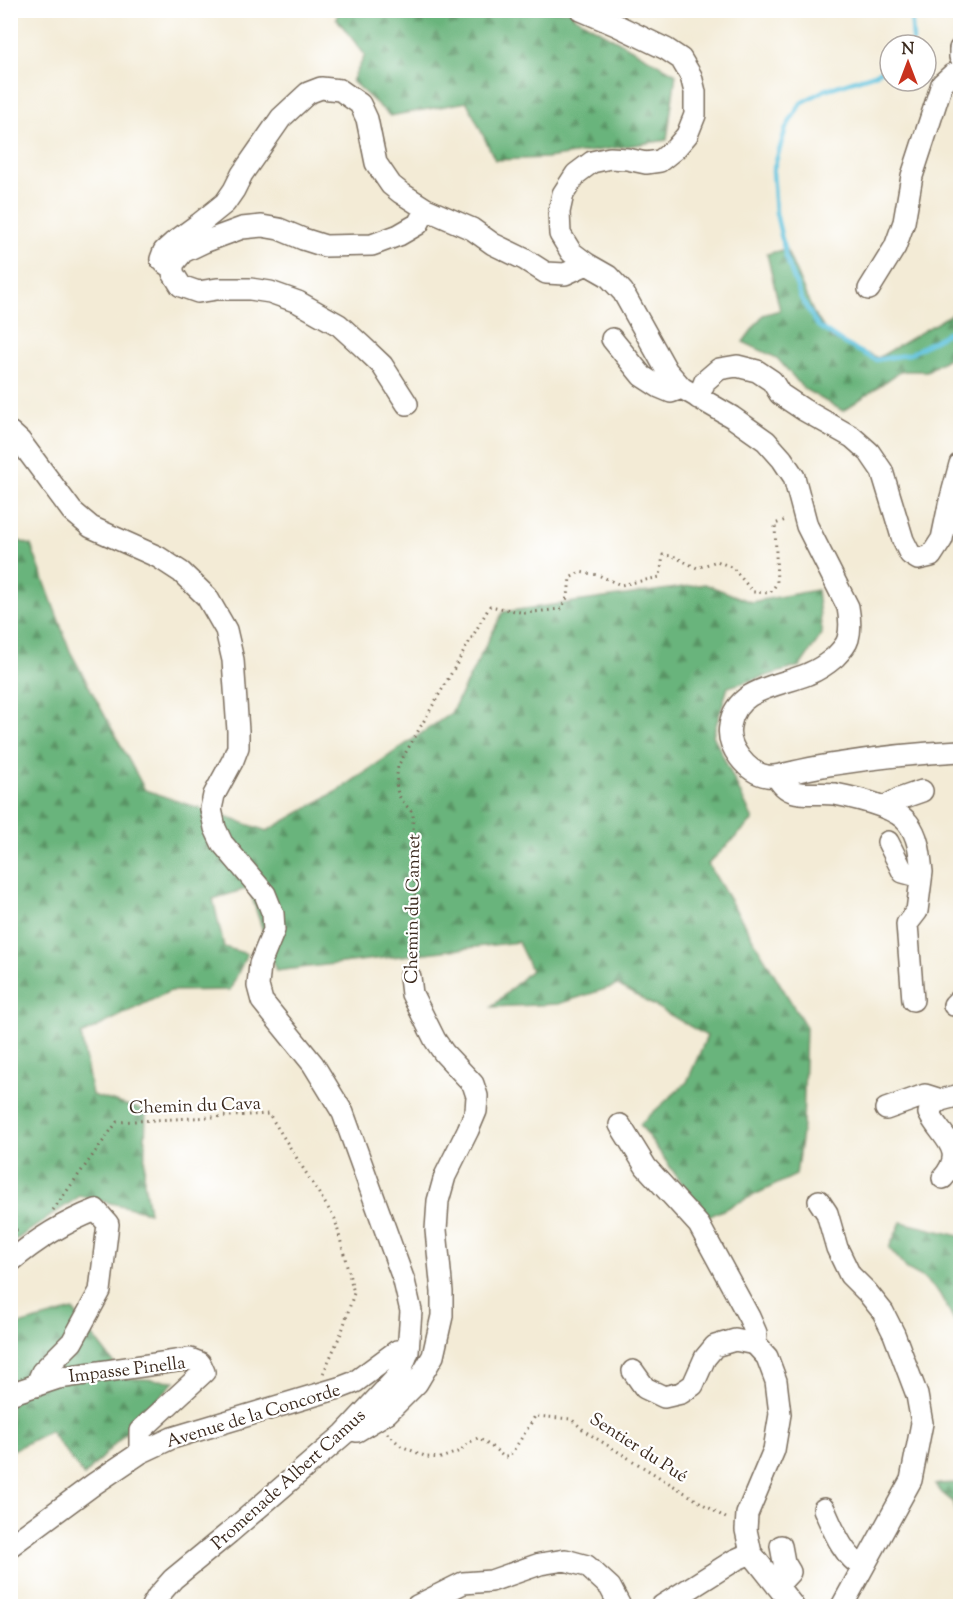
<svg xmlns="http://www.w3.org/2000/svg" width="971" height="1617" font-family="'Sorts Mill Goudy',serif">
<defs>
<pattern id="forest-firs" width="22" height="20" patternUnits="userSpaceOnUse" patternTransform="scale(1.5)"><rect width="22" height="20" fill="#69b47b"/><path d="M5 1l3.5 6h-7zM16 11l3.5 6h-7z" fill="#589364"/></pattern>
</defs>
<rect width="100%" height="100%" fill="#fff"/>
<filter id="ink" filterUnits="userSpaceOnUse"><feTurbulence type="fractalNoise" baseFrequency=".0167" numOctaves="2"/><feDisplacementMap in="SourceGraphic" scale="12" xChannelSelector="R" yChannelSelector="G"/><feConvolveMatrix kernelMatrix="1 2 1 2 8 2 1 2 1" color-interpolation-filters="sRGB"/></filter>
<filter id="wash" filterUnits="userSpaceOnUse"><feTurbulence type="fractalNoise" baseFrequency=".008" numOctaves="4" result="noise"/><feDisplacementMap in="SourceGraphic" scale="24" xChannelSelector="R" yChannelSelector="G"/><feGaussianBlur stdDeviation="1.35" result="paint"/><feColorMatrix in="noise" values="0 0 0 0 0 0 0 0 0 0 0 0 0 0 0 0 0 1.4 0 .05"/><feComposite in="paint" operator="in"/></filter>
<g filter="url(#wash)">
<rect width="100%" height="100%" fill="#f3ebd6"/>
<path fill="url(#forest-firs)" stroke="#526f4c" stroke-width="1.5" d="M341,10L572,11L573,16L676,74L667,140L547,158L495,160L467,102L390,116L352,81L365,55L336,18Z
M786,249L813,312L831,339L878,358L960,309V351L927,371H901L843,411L804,389L777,358L743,342L763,315L780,310L767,254Z
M11,538L31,545L70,651L145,790L267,831L339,790L451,713L503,612L705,584L751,602L817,590L822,634L800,666L728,687L713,735L753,820L708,864L806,1027L803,1126L796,1175L706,1218L640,1124L687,1082L707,1036L618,985L558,1004L492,1007L531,970L518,942L276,971L249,888L213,899L224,947L247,954L230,990L170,991L81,1035L92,1095L146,1111L144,1181L149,1212L80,1196L11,1243Z
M901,1222L960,1236V1331L939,1293L924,1278L907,1269L889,1248Z
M73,1310L125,1378L175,1381L84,1476L50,1431L11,1451V1327Z
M960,1483V1523L952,1501L942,1493L935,1484Z"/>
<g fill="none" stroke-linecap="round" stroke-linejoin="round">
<path stroke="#5fc2dd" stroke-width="4.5" d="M910,45L913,40L911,10
M890,65L875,74L825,90L801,103L786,128L773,171L776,213L786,257L801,298L818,326L843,343L876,360L910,354L960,326"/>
</g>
</g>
<g filter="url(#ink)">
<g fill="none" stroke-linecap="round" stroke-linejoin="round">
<g stroke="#7b6e5e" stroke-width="24">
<path id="minor" d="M581,10L616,25L666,49L681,59L691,76L695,92V115L687,135L675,149L660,161L646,163L627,159L610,158L592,162L576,174L563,194L559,212L560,234L571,252L587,264L608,276L623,292L667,371L682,388L732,417L766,441L782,459L794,477L807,526L848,607C850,618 851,628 848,639C846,646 840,652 835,657C827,664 818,670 808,674C780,686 735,688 730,726C726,746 747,773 767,776C776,777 785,774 794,772C806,769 817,767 829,765C873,758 916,753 960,751
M960,49V57
M426,209L418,224L399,235L372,245L325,246L303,239L279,229L262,226L242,228L204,242L183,252L173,264H166L161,259L164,251L173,243L199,224L225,203L234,190L242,174L281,118L308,93L321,88L340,90L360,104L367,119L376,163L391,185L401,193L426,209L472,229L493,244L524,259L546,273L565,274L587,264
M173,264V273L181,286L198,292L217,289H250L270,292L298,302L339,325L362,346L382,365L407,404
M869,289L895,247L904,222L912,176L942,84L952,75L960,71
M612,339L642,376L659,387L671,392L682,388
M698,398L705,381L719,369L737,366L757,371L772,381L780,394L804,410L852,437L869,452L882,471L903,540L910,554L918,559L931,556L942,539L949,505L960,464
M10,432L20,441L72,511L91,527L158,557L181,572L207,597L226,630L233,660L238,731V747L233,760L214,795L211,809L215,828L222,843L265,894L273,914L274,930L260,964L258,986L262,1001L313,1064L343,1113L404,1281L411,1311L408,1352L399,1375L344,1434L229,1533L173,1579L158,1596L152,1606
M777,776C788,801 813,791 835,794C855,798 895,806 908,823C919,837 920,855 922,872L914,875L903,872L888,842
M884,807L899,799L922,791
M913,1000L907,924L917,911L922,872
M954,1005L958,1001H960
M941,1100L935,1104L929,1113C941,1138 968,1149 943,1178
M886,1109L925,1095L941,1100L960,1095
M620,1125L646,1167L699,1225L749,1317L756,1333L755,1344
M819,1201L827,1213L837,1248L850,1275L867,1292L883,1312L894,1334L917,1395L922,1423L911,1480L842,1606
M10,1262C36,1240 65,1222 96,1210L108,1224L100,1291L72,1342L42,1372L36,1386
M633,1371L645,1388L664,1397L681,1393L693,1385L705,1358L715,1346L735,1340L755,1344L767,1357L776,1381L780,1414L774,1450L747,1514L746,1530L751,1553L793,1606
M10,1394L58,1378L190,1359L200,1363L204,1372L140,1431V1453
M357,1431L387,1413L417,1383L433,1356L442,1316V1292L436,1230L438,1201L445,1176L468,1130L476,1111L477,1096L473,1084L444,1053L435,1040L412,994L410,977
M824,1509C833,1529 843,1556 863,1567
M10,1546L94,1484L140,1453L172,1438L342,1387L355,1382L397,1351L408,1352
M777,1586L790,1572L784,1562L781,1546
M417,1606L463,1583L491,1581L540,1564L565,1560L587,1566L610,1587L620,1606
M662,1606L735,1560L751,1553"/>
</g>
<path stroke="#7b6e5e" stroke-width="3" stroke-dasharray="1.5 4.5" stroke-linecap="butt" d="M412,961C418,912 413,862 413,813C395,794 395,792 398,766L490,606L525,613L561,609L568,596L570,578L580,572L598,575L621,585L660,577L663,555L673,556L697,568L717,561L733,568L753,592L770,593L777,583L775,524L788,519
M53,1210L117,1122L269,1114L335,1219L354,1293L342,1331L322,1376
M10,1230H21
M387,1433L401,1446L427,1457L441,1458L460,1451L468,1443L478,1438L495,1449L504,1457C505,1457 507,1457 509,1456C511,1455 532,1422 535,1416L571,1419L586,1432L729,1520"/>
<use href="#minor" stroke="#fff" stroke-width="21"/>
</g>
</g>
<g text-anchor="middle" stroke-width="4.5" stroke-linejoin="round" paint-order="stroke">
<g font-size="18" fill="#3b2a1e" stroke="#fff">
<text transform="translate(412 909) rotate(-89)" y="6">Chemin du Cannet</text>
<text transform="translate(195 1105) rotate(-2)" y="6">Chemin du Cava</text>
<text transform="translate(127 1369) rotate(-7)" y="6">Impasse Pinella</text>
<text transform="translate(253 1415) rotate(-17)" y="6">Avenue de la Concorde</text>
<text transform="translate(639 1447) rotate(33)" y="6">Sentier du Pué</text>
<text transform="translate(288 1479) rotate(-42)" y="6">Promenade Albert Camus</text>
</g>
</g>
<rect width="971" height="1617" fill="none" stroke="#fff" stroke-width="36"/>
<g transform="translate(908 63)"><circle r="28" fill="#ffffff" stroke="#b1aaa5" stroke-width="1.5"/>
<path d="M0-4.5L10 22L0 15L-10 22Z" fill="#c8321e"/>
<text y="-9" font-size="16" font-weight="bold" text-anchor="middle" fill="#3b2a1e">N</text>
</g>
</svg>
